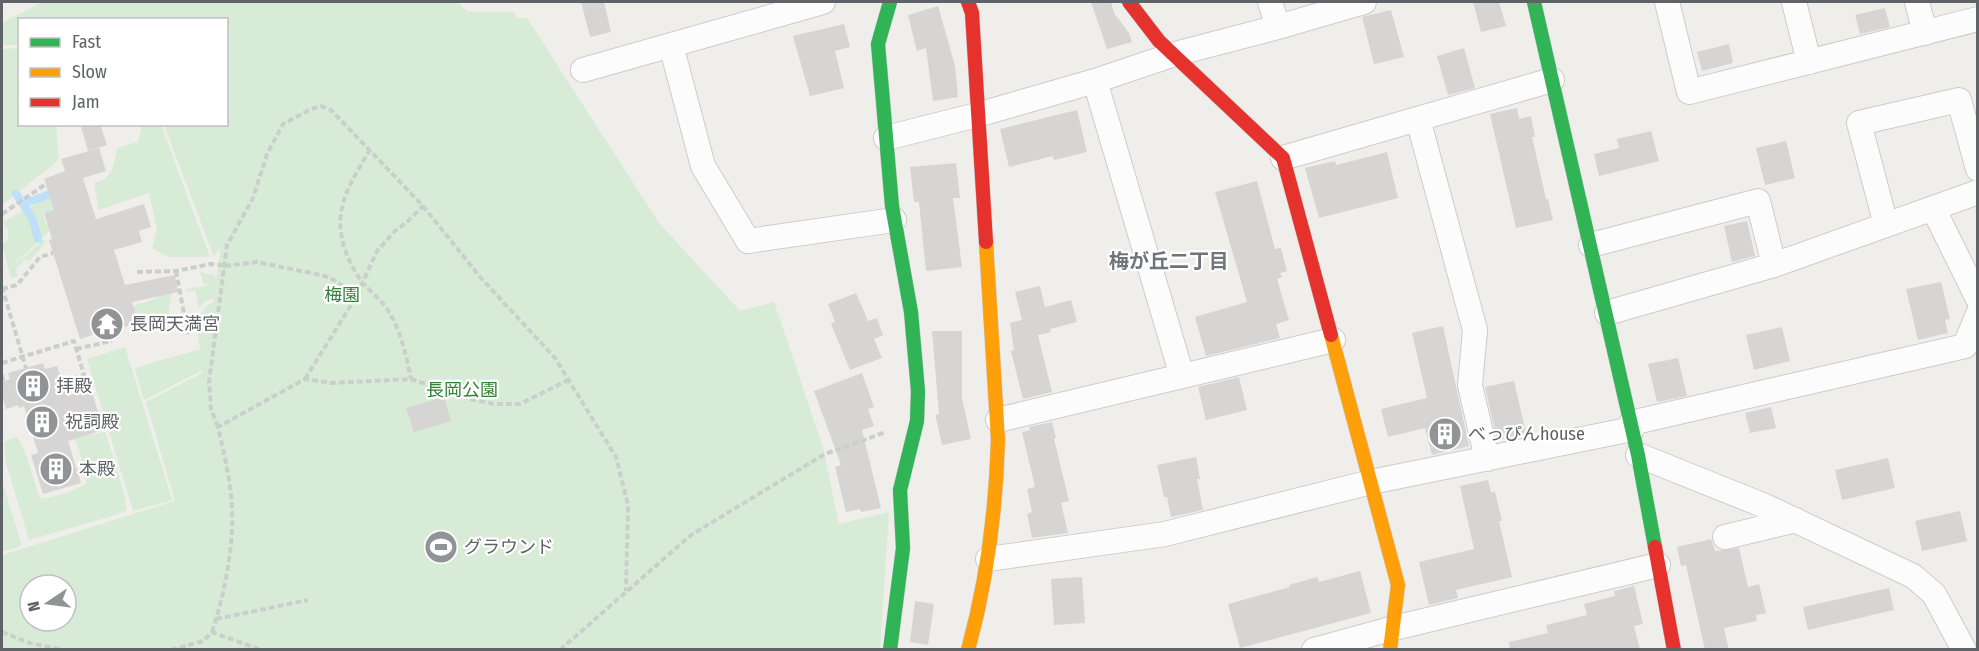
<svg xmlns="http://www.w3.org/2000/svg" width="1979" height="651" font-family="'Fira Sans Condensed','Noto Sans JP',sans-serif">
<rect width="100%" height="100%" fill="#efeeea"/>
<path fill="#d8ebd6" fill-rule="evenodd" d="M42,2H458L468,12H514L517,18H527L659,223L740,311L774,302L823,448L839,524L889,512L880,649H2V555L175,501L146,402L202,373L203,370L144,400L135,368L200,349L195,319C202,314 205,306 213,302V298L204,302L199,309L195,290L187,292L186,289L210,285L203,283L200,272L214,275L216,280L220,254L219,248L214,257L164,125L226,124V20H20L19,45H2V23ZM30,585H66V621H30Z
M19,48L20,124L56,125L59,160L2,205V49Z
M142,125H161L210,257H168L152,248L157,228L149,193L99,210L94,183C113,179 114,164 117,148L138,142Z
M50,196L54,210L43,213L46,224L57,223L24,256L9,265L25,257L44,239L45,243L29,262L25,259L16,269L18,276L11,278L2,244L8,240V230L3,222Z
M157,290L172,292L168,316L140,324L133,306L158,298Z
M125,347L172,500L133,511L87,359Z
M85,416L92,435L105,431L123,489L127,510L116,515L29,540L6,463L4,443L9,439L17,437C30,456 31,478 41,499L67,493L86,484L85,469L74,436Z
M2,481L22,546L2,552Z"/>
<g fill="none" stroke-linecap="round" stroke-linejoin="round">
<path stroke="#bfe0f9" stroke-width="8" d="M16,194L19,198
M38,239L32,218L23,204L50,194"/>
</g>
<path fill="#d6d5d3" d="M581,2H604L611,32L590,37Z
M1091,2H1111L1114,13L1129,33L1132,42L1107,49Z
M1473,2H1499L1506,26L1481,32Z
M938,6L955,66L958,97L933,101L926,48L917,51L908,15Z
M1885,8L1890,27L1860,34L1855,15Z
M1391,10L1404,57L1374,64L1362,17Z
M844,24L850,47L835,51L844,88L810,96L793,36Z
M1729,44L1733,63L1702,71L1697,52Z
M1464,48L1475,88L1448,95L1437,56Z
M1517,108L1519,119L1531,116L1535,137H1532L1546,199H1548L1553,220L1516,228L1490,114Z
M1077,110L1087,152L1054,160L1053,156L1009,167L1000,129Z
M80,124H100L107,145L88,151Z
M1651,131L1659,161L1599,176L1594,154L1619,148L1617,139Z
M1786,141L1795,178L1765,185L1756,148Z
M99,148L106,171L83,178L96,219L144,204L151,227L139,231L142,242L114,250L125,285L175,275L178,292L132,302L138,323L114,330V328L80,339L49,240L52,239L44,213L54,210L44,179L65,171L61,159Z
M1387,152L1398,198L1319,218L1305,168L1335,161L1336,165Z
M956,163L960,198H953L962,267L926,271L919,202H914L910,167Z
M1257,181L1275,249L1281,248L1287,271L1280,273L1282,277L1277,279L1289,320L1276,324L1280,338L1206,356L1195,317L1247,302L1215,192Z
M1747,221L1755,256L1732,262L1724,226Z
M1941,282L1950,319L1945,320L1948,333L1918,340L1906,289Z
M1040,286L1045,307L1071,300L1077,322L1050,329L1051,332L1038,335L1052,392L1023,399L1011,351L1014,350L1010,323L1022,320L1015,292Z
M856,293L868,321L877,318L883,335L874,339L882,358L850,370L831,324L835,322L828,304Z
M1443,326L1469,446L1432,455L1425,428L1388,437L1381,409L1427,398L1412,333Z
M1782,327L1790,361L1754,370L1746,335Z
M932,331H962V398L971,439L942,445L936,418V415L939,414Z
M1678,358L1687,396L1657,402L1648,364Z
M43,363L45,369L57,366L67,396L91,388L98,412L101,411L106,429L68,441L81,483L43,494L31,455L38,453L24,406L19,408L18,405L6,409L2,395V382L10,379L8,373Z
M862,373L874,407L868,409L874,426L862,430L881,508L861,512L860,509L846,512L835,467L841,465L814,391Z
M1239,377L1247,410L1206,420L1198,387Z
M1514,381L1526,433L1497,440L1485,387Z
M444,397L451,421L414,432L406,408Z
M1771,407L1776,428L1750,433L1745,413Z
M1052,422L1056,438L1054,439L1069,501L1061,503L1068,533L1032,538L1027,514L1032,512L1027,489L1035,487L1022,432L1030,430L1029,427Z
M1196,457L1200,479H1197L1203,510L1171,517L1167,497H1164L1157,465Z
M1888,458L1895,488L1842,500L1835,470Z
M1488,480L1491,492H1495L1502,521H1499L1512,577L1456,590L1458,598L1429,605L1419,562L1474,549L1460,486Z
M1960,511L1967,541L1922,551L1915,521Z
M1711,539L1715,551L1739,548L1748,587L1759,584L1766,613L1756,615L1757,621L1724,628L1729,650H1705L1686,565L1681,566L1677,547Z
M1360,571L1371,613L1240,648L1228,604L1290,587L1289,585L1317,577L1319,582Z
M1082,577L1085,623L1054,625L1051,579Z
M1634,586L1643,624L1634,626L1640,650H1510L1509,642L1548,633L1546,625L1587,615L1584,604L1615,596L1614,591Z
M1889,588L1894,610L1808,630L1803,607Z
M915,601L934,604L928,645L910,642Z"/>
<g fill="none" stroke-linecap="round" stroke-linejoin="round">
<g stroke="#cbcccc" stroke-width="26">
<path id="street" d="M1270,2L1278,27
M1667,2L1689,92L1978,19
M1794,2L1809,62
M1917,2L1925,33
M671,45L703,166L748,241L894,220
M583,70L823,2
M1095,81L1182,376
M1418,119L1475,330L1470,385L1487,459
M886,138L977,115L1095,81L1175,54L1278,27L1364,2
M1283,158L1552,80
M1933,208L1978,299
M1886,225L1859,123L1959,100L1978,169
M1591,245L1758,201L1774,265
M1607,313L1774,265L1978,192
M998,420L1333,340
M1631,423L1965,346L1978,314
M1638,455L1765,506L1913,576L1934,594L1964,650
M1725,537L1796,520
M988,559L1165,534L1371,482L1632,429
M1314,650L1394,628L1658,565"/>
</g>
<g stroke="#cacacb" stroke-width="15">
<path id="fast" d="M890,2L878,44L892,206L911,312L918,391L917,421L900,490L903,548L890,650
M1534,2L1638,455L1655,547"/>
</g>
<g stroke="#cacacb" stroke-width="15">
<path id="slow" d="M1331,335L1398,585L1390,650
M968,650C987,581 996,512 998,440L986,242"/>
</g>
<g stroke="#cacacb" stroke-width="15">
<path id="jam" d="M968,2L972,13L986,242
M1129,2L1159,41L1283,158L1331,335
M1655,547L1674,650"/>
</g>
<path stroke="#cacfcc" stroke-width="4" stroke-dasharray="6 3" stroke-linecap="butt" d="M370,149C360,168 346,187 342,208C336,234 347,261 362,282C370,291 380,299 387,309C401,330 406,355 411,379
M2,214L46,184
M225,266L257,262L325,276L336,281L356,297
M176,271L185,319
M137,272L176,271L211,264L221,265L224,270
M2,287L26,368
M2,289L17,285L40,257L53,253
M188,331L189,334
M76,349L112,341
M2,363L74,341L84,375L65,381
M2,375L3,381
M305,379L356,297L377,251L394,232L408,221L423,206
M218,427L211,409L209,382L227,245L253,198L267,154L283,124L311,109L321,106L331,110L423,206L480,277L555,358L616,457L628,505L626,591
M216,619L308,600
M2,632L30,643L63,650
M212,632C224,596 234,547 232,509C231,481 224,454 218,427L305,379L332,383L411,379L470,399L494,404H520L568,380
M171,650L203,641L212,632L261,650
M560,650L691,535L825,454L886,432"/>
<use href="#street" stroke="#fdfcfc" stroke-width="24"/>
<use href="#fast" stroke="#30b455" stroke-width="14"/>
<use href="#slow" stroke="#ff9f0a" stroke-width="14"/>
<use href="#jam" stroke="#e5322d" stroke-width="14"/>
</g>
<defs>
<g id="temple-disc" transform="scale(1.725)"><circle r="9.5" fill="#919496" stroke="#fff"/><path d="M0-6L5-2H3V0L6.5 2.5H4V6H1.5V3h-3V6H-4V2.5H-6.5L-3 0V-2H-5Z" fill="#fff"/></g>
<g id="building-disc" transform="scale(1.725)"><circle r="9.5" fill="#919496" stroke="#fff"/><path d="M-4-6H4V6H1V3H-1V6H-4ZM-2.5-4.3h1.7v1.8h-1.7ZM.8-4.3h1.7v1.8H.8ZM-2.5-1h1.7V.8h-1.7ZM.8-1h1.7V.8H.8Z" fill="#fff"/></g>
<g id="stadium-disc" transform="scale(1.725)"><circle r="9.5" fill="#919496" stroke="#fff"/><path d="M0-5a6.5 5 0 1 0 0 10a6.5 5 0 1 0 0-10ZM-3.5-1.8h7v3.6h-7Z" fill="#fff"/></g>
</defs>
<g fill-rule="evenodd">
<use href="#temple-disc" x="107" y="324"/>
<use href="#building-disc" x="33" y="386"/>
<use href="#building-disc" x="42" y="422"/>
<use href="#building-disc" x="1445" y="434"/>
<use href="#building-disc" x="56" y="469"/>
<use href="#stadium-disc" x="441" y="547"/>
</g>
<g text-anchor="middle" stroke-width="4.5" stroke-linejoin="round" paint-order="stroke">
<g font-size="18" fill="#348238" stroke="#fff">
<text x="342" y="301">梅園</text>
<text x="462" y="396">長岡公園</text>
</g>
<g font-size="18" fill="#5f6368" stroke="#fff" text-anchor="start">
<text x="130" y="330">長岡天満宮</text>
<text x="56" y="392">拝殿</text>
<text x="65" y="428">祝詞殿</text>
<text x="1468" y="440">べっぴんhouse</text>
<text x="79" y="475">本殿</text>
<text x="464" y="553">グラウンド</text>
</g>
<g font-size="20" font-weight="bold" fill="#70757a" stroke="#fff">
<text x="1169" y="268">梅が丘二丁目</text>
</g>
</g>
<rect width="1979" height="651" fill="none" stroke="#5f6368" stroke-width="6"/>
<rect x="18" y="18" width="210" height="108" fill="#ffffff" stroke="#bfc1c3" stroke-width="1.5"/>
<rect x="30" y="38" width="30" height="9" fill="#30b455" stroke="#bfc1c3" stroke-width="1.5"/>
<text x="72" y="48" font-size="18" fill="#5f6368">Fast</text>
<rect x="30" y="68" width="30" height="9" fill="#ff9f0a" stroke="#bfc1c3" stroke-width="1.5"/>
<text x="72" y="78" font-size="18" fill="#5f6368">Slow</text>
<rect x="30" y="98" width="30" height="9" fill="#e5322d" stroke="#bfc1c3" stroke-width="1.5"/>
<text x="72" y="108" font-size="18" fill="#5f6368">Jam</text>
<g transform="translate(48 603) rotate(257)"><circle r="28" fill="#ffffff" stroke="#bfc1c3" stroke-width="1.5"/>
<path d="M0-4.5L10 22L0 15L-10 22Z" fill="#919496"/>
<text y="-9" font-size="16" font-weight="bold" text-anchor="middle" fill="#5f6368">N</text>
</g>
</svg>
